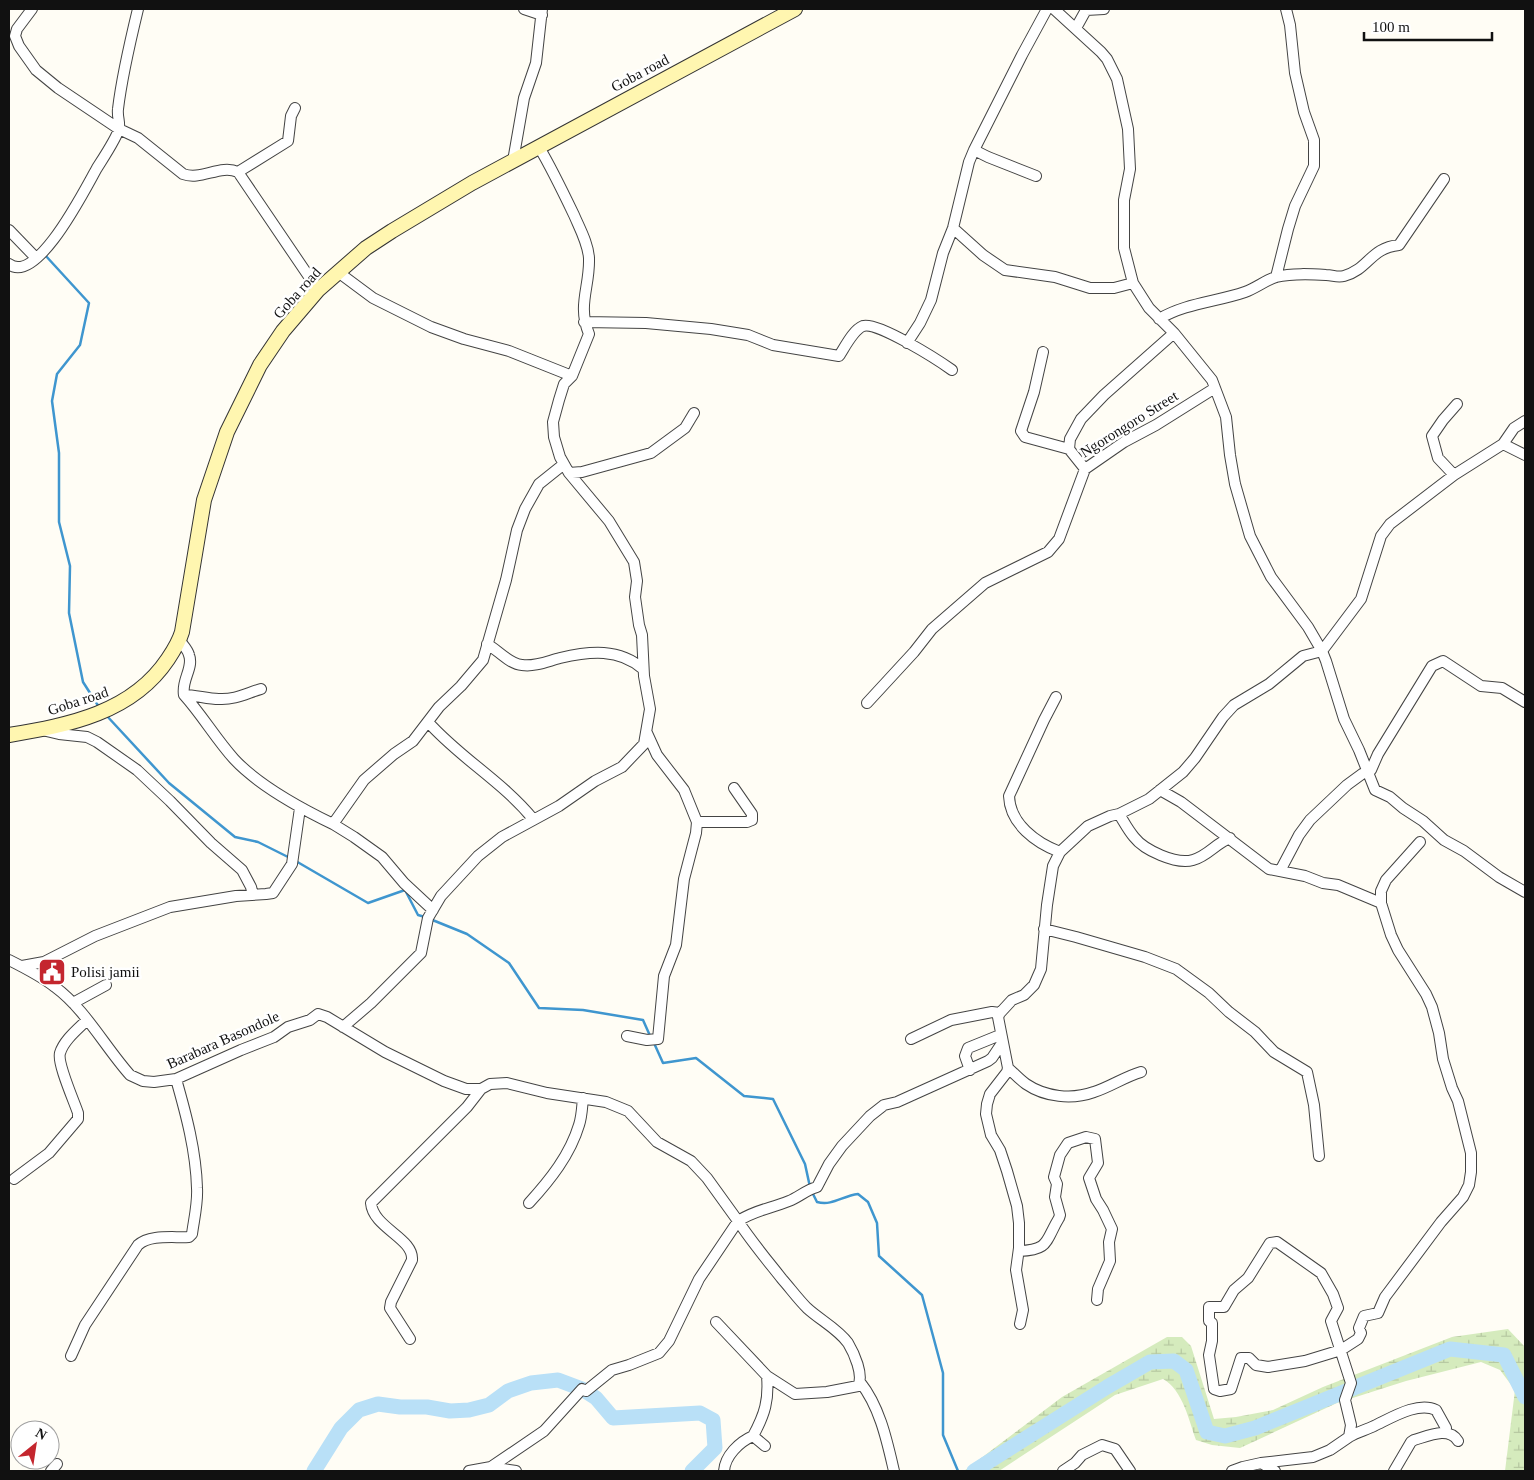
<svg xmlns="http://www.w3.org/2000/svg" width="1534" height="1480" font-family="'Times New Roman',serif">
<defs>
<pattern id="wetland-marsh" width="20" height="14" patternUnits="userSpaceOnUse" patternTransform="scale(1.25)"><rect width="20" height="14" fill="#d5ebbd"/><path d="M1 5h8M5 5V1M11 12h8M15 12V8" fill="none" stroke="#b6c8a1"/></pattern>
</defs>
<rect width="100%" height="100%" fill="#fffdf5"/>
<path fill="url(#wetland-marsh)" d="M1508,1329L1525,1347V1471H1505L1515,1390L1500,1370L1481,1362L1406,1381L1337,1403L1240,1448L1212,1445L1196,1440C1189,1421 1183,1390 1163,1379L1115,1395L999,1471H964L1062,1397L1167,1337H1182L1191,1346L1214,1419L1236,1417L1273,1410L1323,1387L1452,1337Z"/>
<g fill="none" stroke-linecap="round" stroke-linejoin="round">
<path stroke="#3f96cf" stroke-width="2.5" d="M45,255L89,303L80,345L57,374L52,401L59,453V522L70,566L69,613L83,682L99,707
M106,715L169,783L235,837L258,842L290,858
M294,860L368,903L405,890L418,915L425,917
M430,919L467,934L509,963L539,1008L583,1010L643,1020L651,1038
M654,1043L663,1063L696,1058L744,1096L773,1099L805,1164L810,1187
M812,1192L817,1202C833,1206 842,1196 858,1194L868,1202L877,1223L879,1256L922,1295L943,1373V1435L958,1471"/>
<path stroke="#b9e0f7" stroke-width="15" d="M314,1471L341,1428L359,1410L378,1404L400,1407H427L450,1411L469,1410L489,1405L508,1391L531,1383L558,1380L582,1389L596,1398L613,1418L700,1413L713,1420L715,1448L692,1471
M974,1471L1107,1387L1150,1362L1174,1361L1186,1370L1207,1432L1225,1436L1255,1428L1450,1349L1504,1355L1525,1397"/>
<g stroke="#444" stroke-width="12">
<path id="minor" d="M32,9L17,29L15,36L19,46L36,70L58,88L119,129L138,138L183,174C201,181 220,164 238,172L318,290
M524,9L542,15
M1054,9L1101,52L1107,59L1117,79L1128,129L1130,169L1124,200V248L1133,283L1149,308L1174,333L1212,380L1226,417L1230,455L1235,484L1250,536L1271,577L1308,627L1322,651L1326,661L1344,719L1359,750L1375,790L1390,797L1403,808L1423,821L1444,840L1464,851L1499,877L1525,892
M1076,28L1086,10L1104,9
M974,150L988,157L1036,176
M513,161L524,98L536,63L542,9
M238,172L288,141L291,116L295,108
M953,228L983,255L1005,270L1055,277L1090,288H1114L1133,283
M9,230L36,258
M9,264C37,286 86,187 97,168C102,160 118,136 119,128C120,122 117,116 118,109C122,75 130,42 138,9
M338,272L373,298L431,327L464,339L509,351L572,376
M1276,277L1288,229L1295,206L1314,166V140L1304,112L1295,73L1290,25L1286,9
M1159,319C1186,303 1216,302 1245,292C1256,288 1266,280 1276,277C1292,273 1310,274 1326,275C1333,275 1337,278 1344,276C1369,269 1370,248 1399,245L1444,179
M584,322L646,323L711,329L748,335L773,345L839,356C845,347 853,330 863,326C877,321 938,360 952,370
M907,343L920,323L931,300L943,253L953,228L969,162L974,150L1022,55L1047,9
M1043,352L1034,392L1021,431L1025,437L1069,449
M1503,444L1525,455
M1085,469L1069,449L1070,439L1081,419L1104,395L1174,333
M569,473L582,472L651,453L685,428L694,413
M1454,475L1438,458L1432,436L1443,420L1457,404
M180,641C183,645 188,650 189,655C194,668 181,680 184,695C202,715 216,739 234,759C259,786 300,808 333,824L364,780L394,754L413,741L439,707L461,686L483,660L506,580L517,530L525,509L539,484L564,464
M487,644C498,650 509,664 522,665C535,667 548,661 560,658C590,651 619,648 643,669
M184,695C196,695 207,699 219,699C235,700 247,693 261,689
M1056,697L1044,720L1009,796C1010,824 1036,843 1060,852
M867,703L914,652L932,629L985,583L1048,552L1059,539L1085,469L1124,442L1156,425L1215,388
M428,722C460,758 503,782 533,819
M42,730L59,734L87,737L97,742L137,770L170,801L211,843L242,870L251,887L253,895
M1160,790L1181,802L1269,869L1305,876L1323,883L1338,885L1381,903
M1119,814C1124,822 1128,830 1134,837C1144,850 1176,865 1193,860C1208,856 1216,843 1230,838
M697,822H747L752,820V814L734,788
M333,824L354,837L382,857L404,883L433,910
M1280,871L1299,835L1310,820L1347,785L1362,774L1371,770L1378,754L1432,666L1443,661L1481,686L1502,688L1525,702
M1044,929L1076,937L1145,957L1176,969L1209,993L1229,1012L1255,1032L1274,1052L1307,1072L1314,1105L1319,1156
M9,960C25,968 41,976 55,987C85,1009 105,1047 130,1075L143,1081L154,1082L176,1079L241,1050L274,1037L288,1027L310,1020L318,1014L327,1017L385,1052L444,1081L466,1089H481L490,1084L507,1083L547,1093L606,1102L628,1111L657,1142L691,1161L707,1178L738,1221L699,1279L669,1341L659,1353L629,1365L612,1370L586,1391L582,1389L544,1431L491,1467
M22,966L44,962L95,936L170,907L236,896L266,894L273,893L292,864L300,808
M73,1003L106,985
M343,1027L371,1003L421,953L428,918L441,896L478,856L502,837L559,806L595,781L622,767L644,744L650,709L644,676L642,635L639,625L635,597L637,581L634,562L609,521L569,473L560,457L554,437L553,422L559,400L564,384L572,376L589,334C577,305 590,287 589,258C588,243 580,229 574,215C563,192 552,169 539,147
M627,1036L647,1040L658,1039L664,976L676,945L684,879L696,833L697,822L684,790L657,755L647,733
M911,1039L951,1020L992,1012L1000,1013
M1008,1068C1014,1073 1019,1079 1026,1084C1045,1097 1072,1100 1094,1092C1110,1087 1124,1077 1141,1072
M970,1070L965,1056L968,1048L1000,1035
M14,1179L49,1153L78,1119V1113C74,1101 57,1063 60,1053C64,1040 78,1029 87,1020
M529,1203C550,1180 570,1155 579,1125C582,1116 582,1107 583,1098
M1019,1251C1050,1250 1045,1241 1059,1218L1060,1215L1055,1197L1057,1184L1054,1177L1060,1155L1068,1143L1086,1137L1095,1139L1098,1163L1089,1178L1096,1199L1103,1210L1112,1229L1109,1242L1110,1261L1098,1289L1097,1300
M716,1322L767,1376L795,1394L827,1392L858,1386C864,1375 854,1353 848,1343C838,1329 820,1320 807,1308C798,1299 790,1288 782,1279C767,1260 751,1241 738,1221C757,1209 770,1209 789,1201C799,1197 806,1190 817,1187L829,1164L842,1146L870,1116L884,1105L897,1102L988,1061L992,1058L1002,1043
M1020,1324L1023,1310L1016,1270L1019,1248V1223L1017,1206L1007,1171L1000,1150L991,1135L986,1114L987,1104L990,1094L1007,1072L1008,1068L998,1017L1000,1013L1012,1000L1024,995L1034,985L1041,969L1047,905L1053,866L1060,852L1088,826L1110,816L1119,814L1149,799L1183,772L1195,758L1223,717L1234,705L1269,684L1303,656L1322,651L1361,599L1381,536L1390,524L1454,475L1503,444L1514,428L1525,421
M410,1339L390,1308L391,1302L412,1260C414,1238 373,1228 371,1203L467,1107L481,1089
M71,1356L85,1325L138,1245C150,1234 174,1238 189,1237L192,1234C194,1219 198,1203 197,1188C196,1151 186,1114 176,1079
M860,1382C880,1407 887,1441 894,1471
M1349,1437C1357,1432 1366,1430 1374,1426C1391,1418 1418,1401 1436,1410L1446,1428L1445,1432
M765,1446L753,1436C765,1414 769,1400 767,1376
M1261,1463L1275,1471
M51,1471L57,1464
M469,1471L491,1467L516,1471
M724,1471C725,1456 739,1442 753,1436
M1063,1471L1075,1463L1082,1455L1102,1445L1115,1449L1130,1471
M1232,1471L1243,1467L1261,1463L1313,1457L1330,1450L1349,1437L1351,1425L1345,1400L1351,1383L1331,1321L1338,1308L1333,1294L1321,1273L1277,1242L1270,1243L1248,1278L1234,1290L1224,1307H1209V1321L1212,1323V1341L1209,1355L1214,1389L1220,1391L1231,1389L1241,1358H1249L1256,1365L1268,1367L1305,1361L1341,1350L1358,1339L1361,1333L1359,1328L1364,1316L1378,1313L1385,1297L1441,1222L1463,1197L1469,1185L1471,1172V1153L1458,1101L1452,1088L1443,1059L1439,1033L1432,1007L1426,994L1398,950L1391,935L1381,903V891L1386,880L1420,842
M1394,1471L1411,1442L1414,1440C1428,1436 1449,1426 1458,1441"/>
</g>
<g stroke="#333" stroke-width="16">
<path id="secondary" d="M9,735C69,725 132,713 168,659C174,650 179,642 182,632L204,500L227,432L260,365L283,331L318,290L366,248L392,231L472,183L795,9"/>
</g>
<use href="#minor" stroke="#fff" stroke-width="10"/>
<use href="#secondary" stroke="#fff6b0" stroke-width="14"/>
</g>
<defs>
<g id="civic-square" transform="scale(1.4375)"><rect x="-9" y="-9" width="18" height="18" rx="4" fill="#c4262e" stroke="#fff"/><path d="M-.6-6.5H3V-4.5H.6V-3L4-1V1h2V6H-6V1h2V-1L-.6-3ZM-1.2 2.5V6h2.4V2.5Z" fill="#fff"/></g>
</defs>
<g fill-rule="evenodd">
<use href="#civic-square" x="52" y="972"/>
</g>
<g text-anchor="middle" stroke-width="5" stroke-linejoin="round" paint-order="stroke">
<g font-size="15" fill="#111" stroke="#fff">
<text transform="translate(640 73) rotate(-28)" y="5">Goba road</text>
<text transform="translate(297 293) rotate(-48)" y="5">Goba road</text>
<text transform="translate(1129 424) rotate(-32)" y="5">Ngorongoro Street</text>
<text transform="translate(78 701) rotate(-18)" y="5">Goba road</text>
<text transform="translate(223 1040) rotate(-24)" y="5">Barabara Basondole</text>
</g>
<g font-size="15" fill="#111" stroke="#fff" text-anchor="start">
<text x="71" y="977">Polisi jamii</text>
</g>
</g>
<rect width="1534" height="1480" fill="none" stroke="#111111" stroke-width="20"/>
<g transform="translate(35 1445) rotate(30)"><circle r="24" fill="#ffffff" stroke="#a0a0a0"/>
<path d="M0-4L9 19L0 12L-9 19Z" fill="#c4262e"/>
<text y="-8" font-size="14" font-weight="bold" text-anchor="middle" fill="#111111">N</text>
</g>
<path d="M1364 32v8h128v-8" fill="none" stroke="#111111" stroke-width="2.5"/>
<text x="1372" y="32" font-size="15" fill="#111111" stroke="#ffffff" stroke-width="4" paint-order="stroke">100 m</text>
</svg>
